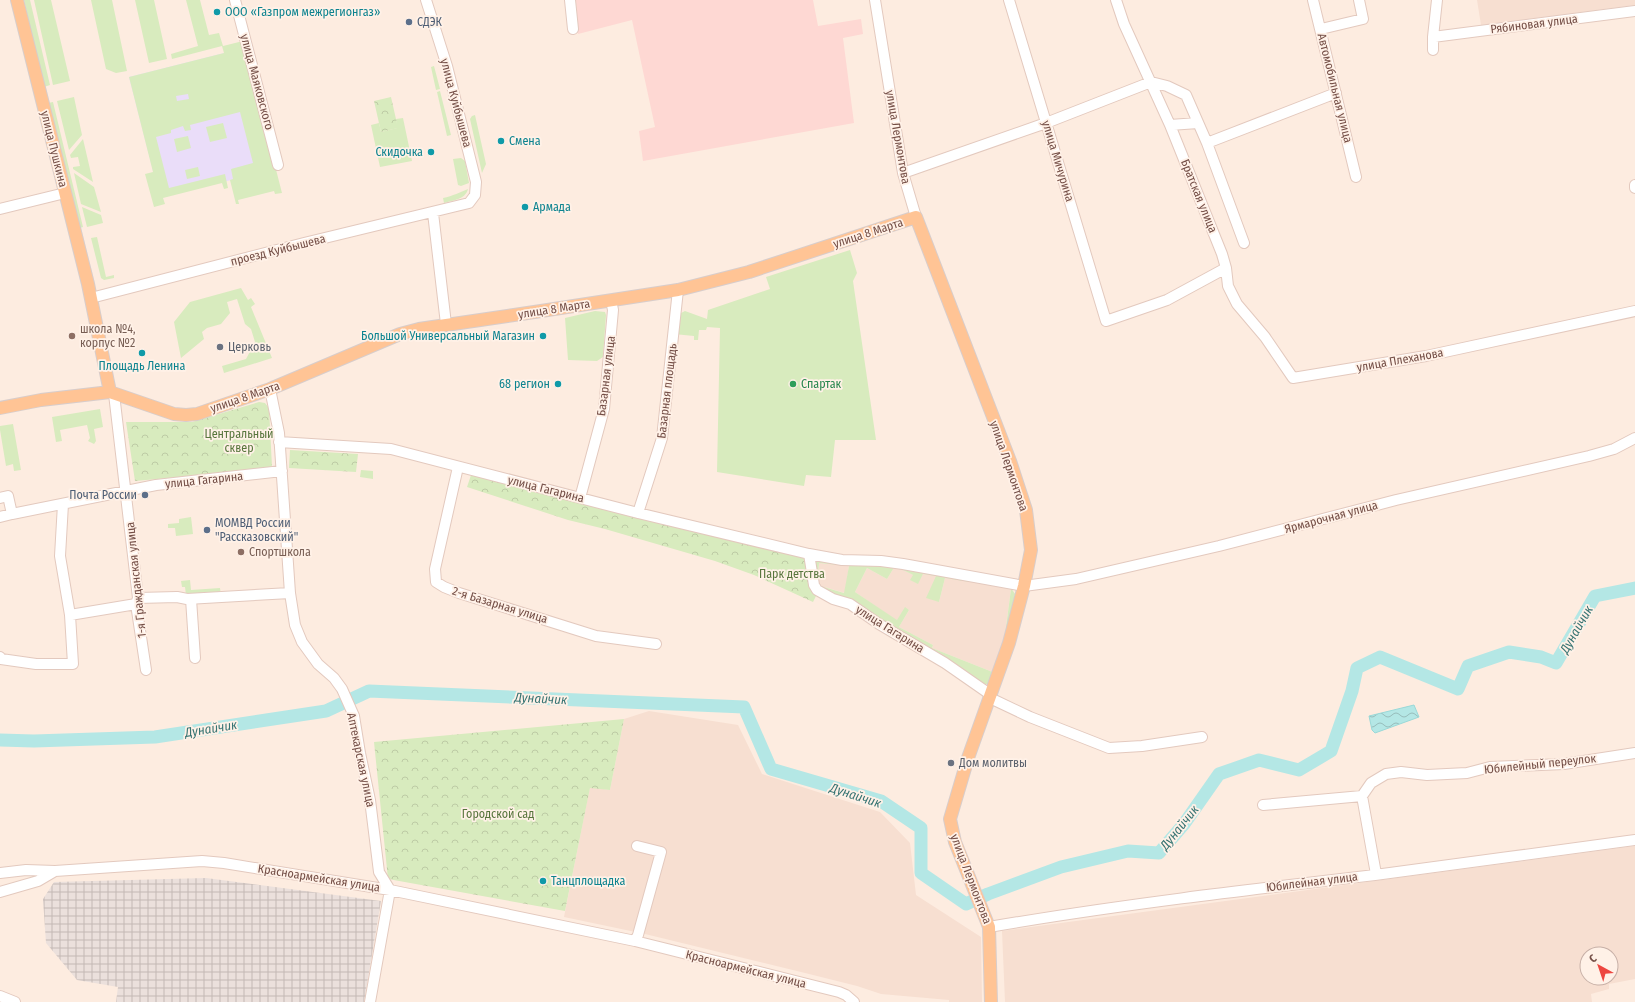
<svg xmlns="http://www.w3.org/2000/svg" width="1635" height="1002" font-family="'Fira Sans Condensed',sans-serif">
<defs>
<pattern id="industrial-grid" width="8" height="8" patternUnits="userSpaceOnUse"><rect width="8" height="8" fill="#ebe0dc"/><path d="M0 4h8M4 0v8" fill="none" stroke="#c3b8b4"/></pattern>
<pattern id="forest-crowns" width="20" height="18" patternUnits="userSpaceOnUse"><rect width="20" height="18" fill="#d8ebbe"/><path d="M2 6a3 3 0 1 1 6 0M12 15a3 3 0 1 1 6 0" fill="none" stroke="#bdcba5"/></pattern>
<pattern id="water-waves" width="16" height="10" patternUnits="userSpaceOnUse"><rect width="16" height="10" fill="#b4e7e5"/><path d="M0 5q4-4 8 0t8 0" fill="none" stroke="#97bdbb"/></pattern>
</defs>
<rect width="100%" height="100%" fill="#fdece0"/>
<path fill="#f7dfd1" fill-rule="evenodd" d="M1477,0H1635V5L1481,25Z
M819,563L849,566L845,593L817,585Z
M895,566L913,575L918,583L923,574L937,576L939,602L945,578L970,581L1011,589L1003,648L995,673L932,648L933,645L899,627L909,610L905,608L897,621L855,592L867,568L887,579Z
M649,711L738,725L762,774L880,812L910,843L916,895L981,937L982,1002H949V1000L881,994L857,986L801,972L645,934L564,917L590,787L610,790L624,719Z
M1635,846V979L1609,984V989L1591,994L1592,1002H1005L1002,931ZM1587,954H1611V978H1587Z"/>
<path fill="#fed8d3" d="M576,0H813L818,26L861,19L863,34L843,38L854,123L643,161L639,131L655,127L632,20L578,34Z"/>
<path fill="url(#industrial-grid)" d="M206,878L381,901L364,1002H116L118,987L77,980L46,943L43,899L54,882Z"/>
<path fill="#eaddf9" d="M240,49L271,170L160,198L129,77Z"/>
<path fill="#d8ebbe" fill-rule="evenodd" d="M24,0H30L50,85L44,87Z
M34,0H51L70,81L53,85Z
M91,0H112L127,71L116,73L106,69Z
M135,0H154L167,59L149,63Z
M186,0H200L209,35L219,33L223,46L243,41L282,193L275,194L274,191L238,200L239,204H236L230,180L233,179L231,169L253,163L240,112L190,125L191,130L185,131L183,126L171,130V133L156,137L169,188L225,174L228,188L224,189L222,183L163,198L165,204L154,207L145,174L153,172L129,77L224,53L222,46L172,59L171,54L198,46ZM188,94L189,99L177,101L176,96Z
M434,66L440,89L436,90L431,67Z
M440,91L451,135L447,136L437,92Z
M74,97L82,135L69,150L57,101Z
M53,102L83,227L77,229L48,103Z
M475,115L486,164L482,173L470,119L472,116Z
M403,118L412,161L380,167L371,125L379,123L381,132L397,128L396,119Z
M223,123L227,138L210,142L206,127Z
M188,136L191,148L177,152L174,139Z
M83,139L93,182L73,169V167L80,166L78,157L71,158L70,155Z
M461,158L465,161L469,183L461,186L458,185L453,159Z
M198,167L200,176L187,179L185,170Z
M74,173L94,187L101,212L81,204Z
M468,189C465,200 453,200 444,203L443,198C453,196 460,192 468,189Z
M82,207L101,215L103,223L87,227Z
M97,237L106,277L114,275V278L104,280L101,278L91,238Z
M850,250L857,273L853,281L876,440H835L831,477L806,475L804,486L717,472L720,328L707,327L706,330H699L698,340H694V336L674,334L679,314L685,311L707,319L708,310L770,289L766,277Z
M241,288L248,300L251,298L255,304L251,307L272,358L224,373L222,366L246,359L255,342L251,329L245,324L237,299L227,302L230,313L221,324L207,328L202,332L204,339L181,358L174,322L190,302Z
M595,311L605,312L606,315L603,357L597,361L568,360L565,318Z
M100,409L103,427L94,429L96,441L94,444L88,441L90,438L87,425L60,430L62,441L56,442L52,417Z
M13,424L21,470L14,471L13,464L6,466L0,430V426Z
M361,470L373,471V479L360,477Z
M191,517L193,534L176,536L175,528H168V524L179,523V519Z
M811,560L838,563L894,565L1011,588L1015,594L1004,642L1011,589L970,581V582L945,578L939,602L926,598L936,576L923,574L918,584L910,580L913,575L895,566L887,579L867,568L855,592L897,620L905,607L909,610L899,627L933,645L932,648L995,673L988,684H984L931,650L872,617L850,602L819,589L815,584ZM819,563L849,566L844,593L817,585Z
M190,580L191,590L220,588L221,595H186L185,587H182L181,581Z"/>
<path fill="url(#forest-crowns)" d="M391,97L398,128L381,132L374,101Z
M259,402L265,403L269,408L272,467L270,469L135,481L126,422H192Z
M290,450L358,454L356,472L289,468Z
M471,475L803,558L805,560L817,594L813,602L754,575L715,561L605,529L568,520L467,487Z
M624,719L610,790L590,788L565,911L388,879L374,742Z"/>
<path fill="url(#water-waves)" stroke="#9ad9d8" d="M1414,705L1419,717L1375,733L1372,730L1369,716Z"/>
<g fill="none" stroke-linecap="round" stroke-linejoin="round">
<path stroke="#b4e7e5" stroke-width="13" d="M0,740L34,741L155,737L326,711L369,691L744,707L771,769L881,801L921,828V873L966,904L988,894L1061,867L1128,851L1159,853L1184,824L1219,774L1259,760L1299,770L1331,751L1352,691L1357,668L1380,657L1458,689L1468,666L1509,652L1541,657L1556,663L1595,596L1635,588"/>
<g stroke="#e3c9be" stroke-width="12">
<path id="minor" d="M235,0L278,165
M570,0L573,29
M875,0L903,173L916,217
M1009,0L1106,321L1167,300L1226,268
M1116,0L1124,24L1170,125L1222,254L1226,268L1228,286L1237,304L1265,337L1293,378L1426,356L1635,311
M1313,0L1356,177
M1321,29L1363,19L1359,0
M1433,37L1635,11
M1433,50V37L1437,0
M1170,125L1198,123
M1207,143L1336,93
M903,173L1046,123L1151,82L1167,86L1186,95L1207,143L1244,243
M1635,185V188
M0,209L65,193
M433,213L446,324
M91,298L304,243L469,203L475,195L476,182L447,66L426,0
M270,389L279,433L290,593L295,625L302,642L318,664L334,678L342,689L354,716L360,753L370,800L379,872L390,890L370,1002
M114,394L138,598L136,604L146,670
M279,442L391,449L638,513L809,554L842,560L881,561L903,564L1024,586L1076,579L1219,546L1396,500L1589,456L1614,449L1635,438
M458,467L435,569L436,582L444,587L459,593L596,636L656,644
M0,498L8,496L12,514L156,485L282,471
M580,498L604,409L613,310L611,300
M638,513L662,438L678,290
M0,517L12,514
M809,554L814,585L817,590L833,599L850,604L879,624L945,663L991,695
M138,598L177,597L187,599L290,593
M191,599L195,658
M70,615L136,604
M0,657L1,659L36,664H73L70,615L60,556L63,504
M990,698L1030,717L1109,748L1142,746L1202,737
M1362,796L1376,874
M1263,805L1362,796L1371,783L1386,774L1401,772L1427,775L1467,773L1490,767L1564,764L1635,753
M0,873L26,870L55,871L202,861L224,863L390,890L635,941L839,992L846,995L854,1002
M0,892L38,881L55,871
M989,927C1117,905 1246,890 1375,875C1462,864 1548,851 1635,840
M635,941L638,935L661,852L637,846
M0,996L15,1002"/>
</g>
<g stroke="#d8cdcb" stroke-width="14">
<path id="major" d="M17,0L88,284L110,392
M0,408L41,400L110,392L174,414L186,415L197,414L270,389L400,334L419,329L541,311L678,290L749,272L916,217L1010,461L1026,510L1031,550L1024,586L1009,643L968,758L950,819L955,842L989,927L991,1002"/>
</g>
<use href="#minor" stroke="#fff" stroke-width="10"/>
<use href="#major" stroke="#ffc495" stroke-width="12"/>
</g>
<g fill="#0f9aa8" stroke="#fff1e7" stroke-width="1.5">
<circle cx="217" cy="12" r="4"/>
<circle cx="501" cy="141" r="4"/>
<circle cx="431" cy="152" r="4"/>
<circle cx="525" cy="207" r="4"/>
<circle cx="543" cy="336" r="4"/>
<circle cx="142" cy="353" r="4"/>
<circle cx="558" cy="384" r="4"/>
<circle cx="543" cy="881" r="4"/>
</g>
<g fill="#5c6f8a" stroke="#fff1e7" stroke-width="1.5">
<circle cx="409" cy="22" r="4"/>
<circle cx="145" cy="495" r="4"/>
<circle cx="207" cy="530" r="4"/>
</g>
<g fill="#8d6e63" stroke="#fff1e7" stroke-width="1.5">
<circle cx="72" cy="336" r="4"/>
<circle cx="241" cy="552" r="4"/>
</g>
<g fill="#6b7280" stroke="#fff1e7" stroke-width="1.5">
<circle cx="220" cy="347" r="4"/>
<circle cx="951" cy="763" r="4"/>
</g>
<circle fill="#2e9e5b" stroke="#fff1e7" stroke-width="1.5" cx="793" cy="384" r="4"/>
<g text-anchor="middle" stroke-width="3.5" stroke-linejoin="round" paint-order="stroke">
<g font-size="12" fill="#0d838f" stroke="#fff1e7" text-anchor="start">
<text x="225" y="16">ООО «Газпром межрегионгаз»</text>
<text x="509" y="145">Смена</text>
<text x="423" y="156" text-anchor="end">Скидочка</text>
<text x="533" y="211">Армада</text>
<text x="535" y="340" text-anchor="end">Большой Универсальный Магазин</text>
<text x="142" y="370" text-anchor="middle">Площадь Ленина</text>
<text x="550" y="388" text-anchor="end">68 регион</text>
<text x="551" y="885">Танцплощадка</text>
</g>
<g font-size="12" fill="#4e5e75" stroke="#fff1e7" text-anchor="start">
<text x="417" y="26">СДЭК</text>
<text x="137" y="499" text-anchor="end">Почта России</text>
<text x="215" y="527">МОМВД России<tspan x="215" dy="14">"Рассказовский"</tspan></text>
</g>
<g font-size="12" fill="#744e46" stroke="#fff1e7">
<text transform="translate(1534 24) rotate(-7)" y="4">Рябиновая улица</text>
<text transform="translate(257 82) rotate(75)" y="4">улица Маяковского</text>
<text transform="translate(1335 88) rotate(76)" y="4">Автомобильная улица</text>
<text transform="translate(456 103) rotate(75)" y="4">улица Куйбышева</text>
<text transform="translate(898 137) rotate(80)" y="4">улица Лермонтова</text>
<text transform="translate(54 149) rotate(76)" y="4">улица Пушкина</text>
<text transform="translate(1058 161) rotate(73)" y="4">улица Мичурина</text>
<text transform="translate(1199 196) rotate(68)" y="4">Братская улица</text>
<text transform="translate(868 233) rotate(-18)" y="4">улица 8 Марта</text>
<text transform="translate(278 250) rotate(-14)" y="4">проезд Куйбышева</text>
<text transform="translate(554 309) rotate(-9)" y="4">улица 8 Марта</text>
<text transform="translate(1400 360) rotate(-10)" y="4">улица Плеханова</text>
<text transform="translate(606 376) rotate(-83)" y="4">Базарная улица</text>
<text transform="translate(667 391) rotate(-83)" y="4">Базарная площадь</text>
<text transform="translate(245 397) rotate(-19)" y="4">улица 8 Марта</text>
<text transform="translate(1009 466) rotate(71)" y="4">улица Лермонтова</text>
<text transform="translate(204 480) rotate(-6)" y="4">улица Гагарина</text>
<text transform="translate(546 489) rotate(14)" y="4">улица Гагарина</text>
<text transform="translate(1331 517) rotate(-15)" y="4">Ярмарочная улица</text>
<text transform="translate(136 580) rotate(-96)" y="4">1-я Гражданская улица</text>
<text transform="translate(500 605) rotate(17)" y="4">2-я Базарная улица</text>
<text transform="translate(890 629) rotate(32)" y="4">улица Гагарина</text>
<text transform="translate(361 760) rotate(78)" y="4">Аптекарская улица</text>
<text transform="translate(1540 764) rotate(-6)" y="4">Юбилейный переулок</text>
<text transform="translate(319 878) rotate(9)" y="4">Красноармейская улица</text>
<text transform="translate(971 879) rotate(69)" y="4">улица Лермонтова</text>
<text transform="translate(1312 882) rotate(-7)" y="4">Юбилейная улица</text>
<text transform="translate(746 969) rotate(14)" y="4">Красноармейская улица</text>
</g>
<g font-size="12" fill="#785e54" stroke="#fff1e7" text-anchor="start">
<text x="80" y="333">школа №4,<tspan x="80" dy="14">корпус №2</tspan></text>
<text x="249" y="556">Спортшкола</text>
</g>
<g font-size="12" fill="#5b616d" stroke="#fff1e7" text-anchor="start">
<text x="228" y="351">Церковь</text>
<text x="959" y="767">Дом молитвы</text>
</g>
<g font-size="12" fill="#27864d" stroke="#fff1e7" text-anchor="start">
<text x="801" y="388">Спартак</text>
</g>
<g font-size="12" fill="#57753c" stroke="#fff1e7">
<text x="239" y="438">Центральный<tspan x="239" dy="14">сквер</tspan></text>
<text x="792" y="578">Парк детства</text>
<text x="498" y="818">Городской сад</text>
</g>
<g font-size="13" font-style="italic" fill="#377473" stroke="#fff1e7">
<text transform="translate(1576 629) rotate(-60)" y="5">Дунайчик</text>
<text transform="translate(541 698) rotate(3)" y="5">Дунайчик</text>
<text transform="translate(211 728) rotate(-9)" y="5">Дунайчик</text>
<text transform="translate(856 795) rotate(18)" y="5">Дунайчик</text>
<text transform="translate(1179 827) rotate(-51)" y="5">Дунайчик</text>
</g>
</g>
<g transform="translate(1599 966) rotate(320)"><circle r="19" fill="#fff1e7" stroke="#c7b0a7"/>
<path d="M0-3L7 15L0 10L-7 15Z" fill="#ed463f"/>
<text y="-6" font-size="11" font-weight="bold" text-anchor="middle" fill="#744e46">С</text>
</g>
</svg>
